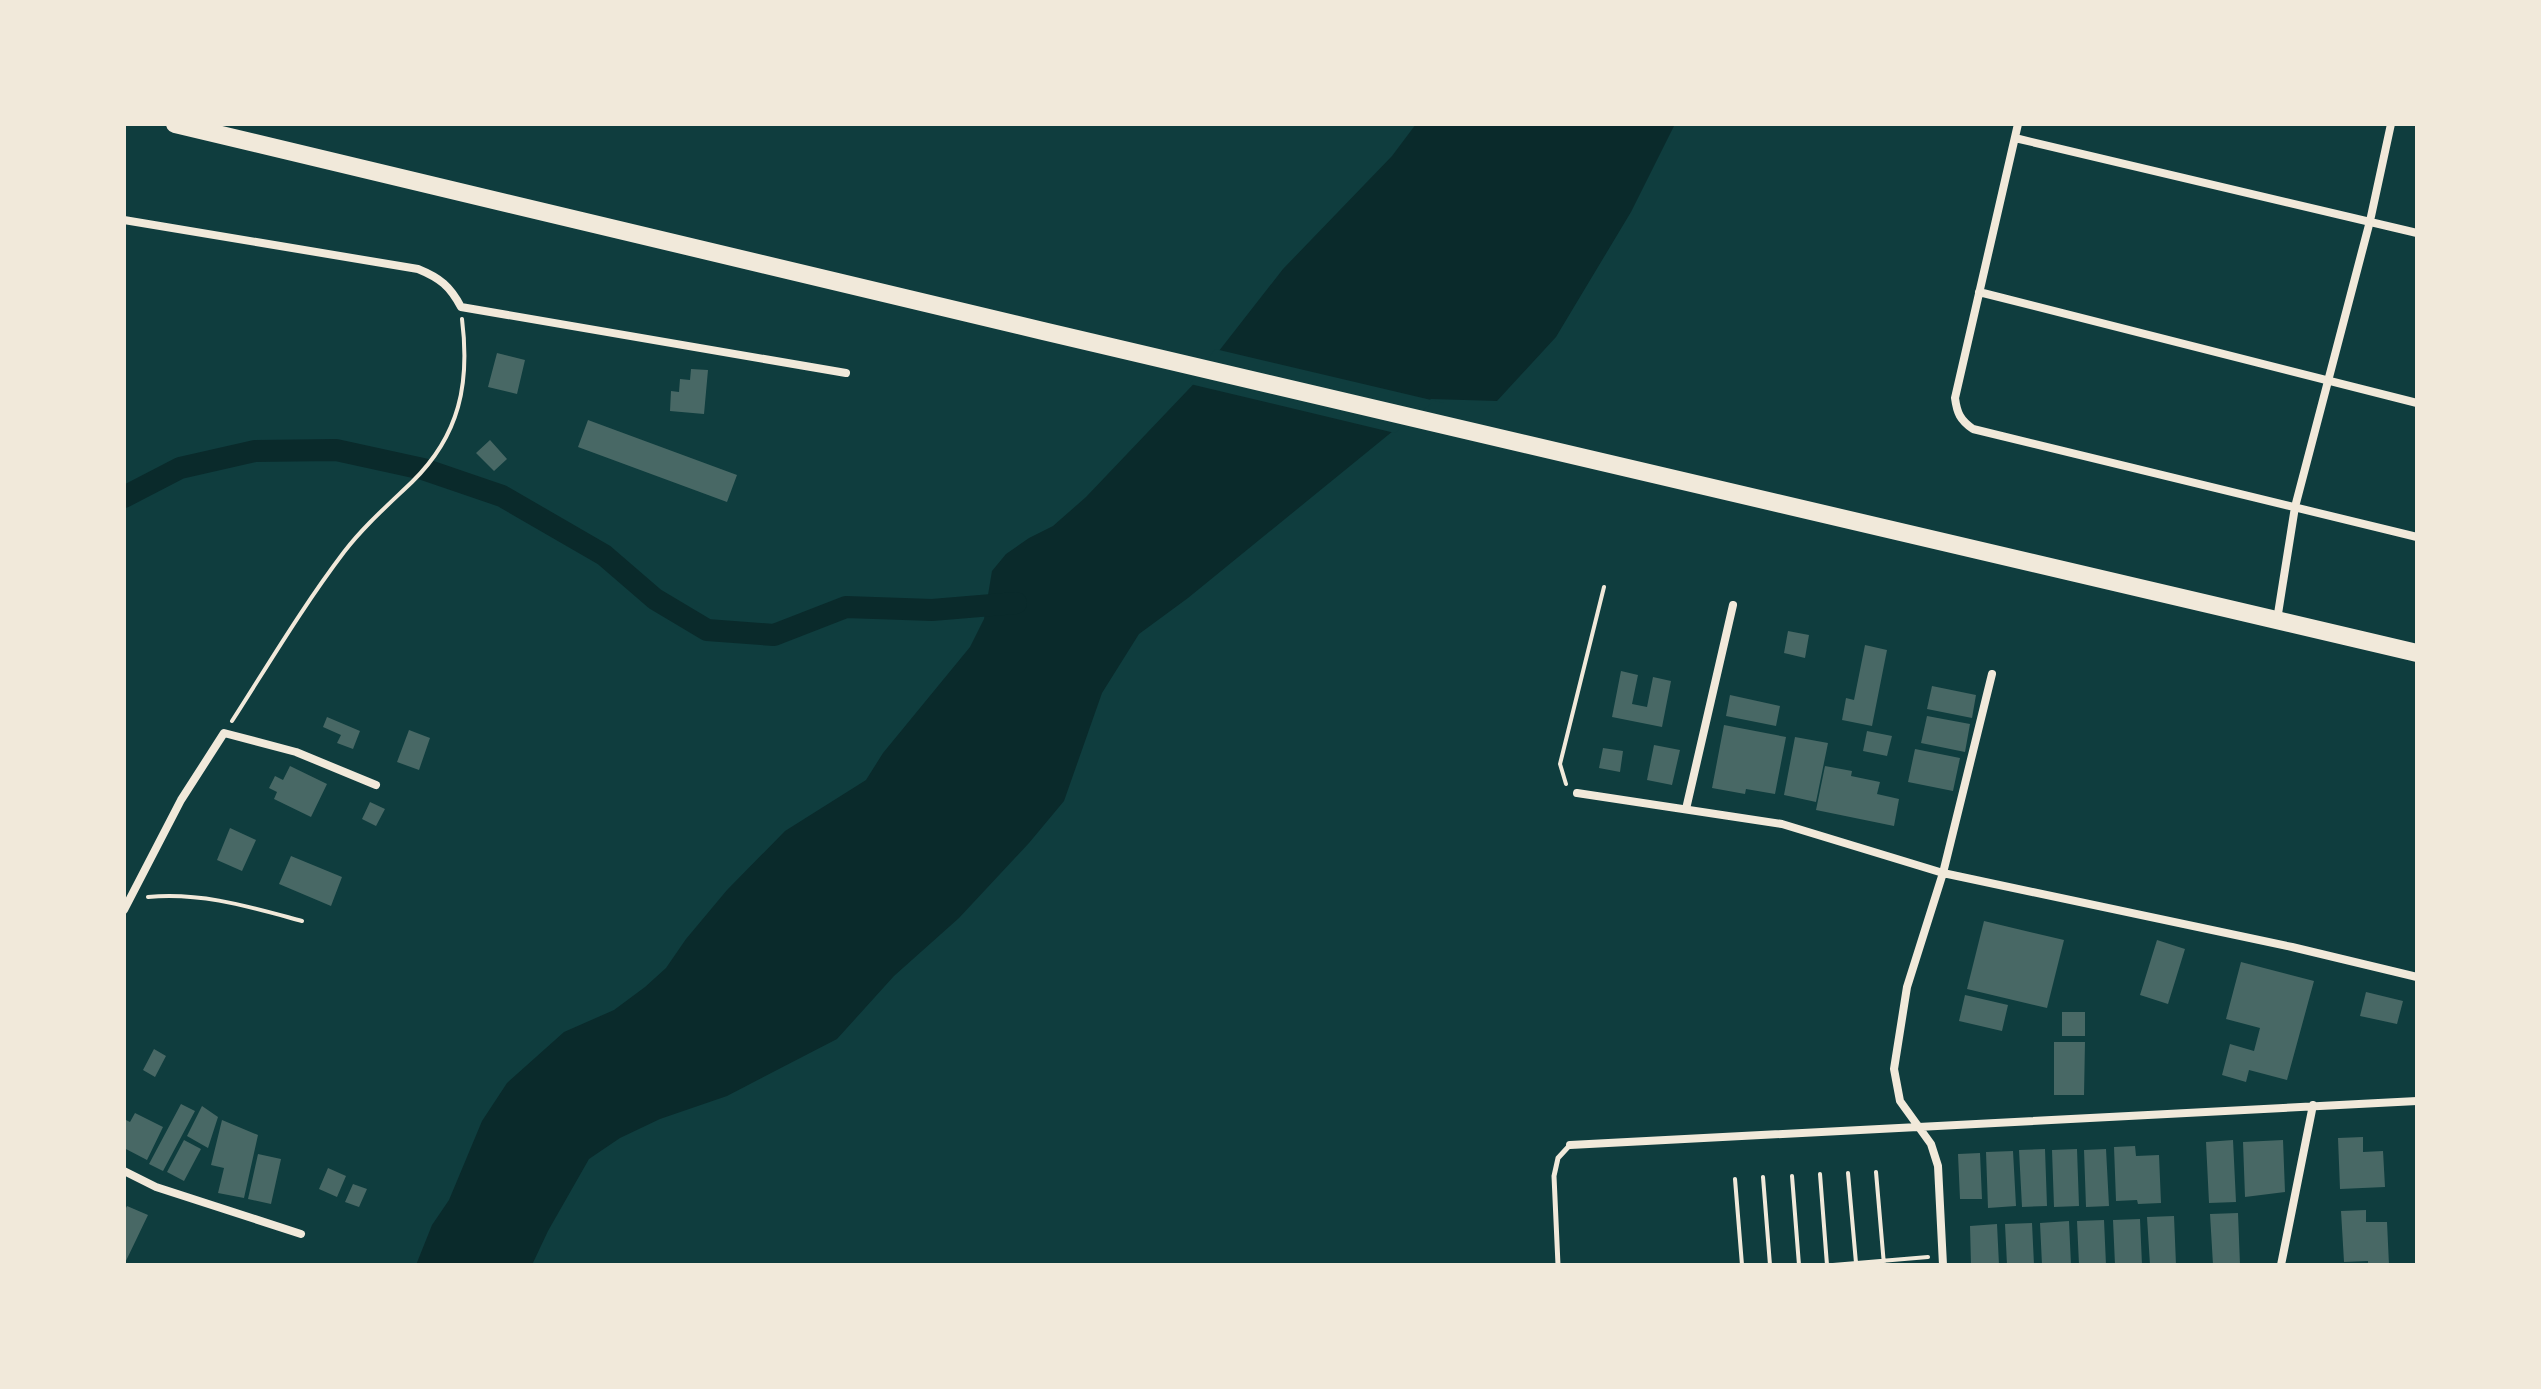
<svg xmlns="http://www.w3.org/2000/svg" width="2541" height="1389" font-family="'Times New Roman',serif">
<rect width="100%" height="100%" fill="#0f3d3e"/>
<path fill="#0a2a2b" d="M1416,124H1675L1631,212L1556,337L1497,401L1431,399L1414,412L1208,365L1283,269L1392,156Z
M1206,371L1409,418L1188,598L1139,634L1102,693L1064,801L1029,843L959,918L894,976L837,1039L727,1096L660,1119L620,1138L589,1159L548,1231L532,1265H416L432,1225L449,1200L482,1121L507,1083L564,1032L614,1010L645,987L666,968L686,939L727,890L785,831L866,780L883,753L970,647L984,619L992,571L1006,554L1029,538L1053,526L1086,497Z"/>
<path fill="#0f3d3e" d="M1215,349L1444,403H1432L1395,433L1190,384Z"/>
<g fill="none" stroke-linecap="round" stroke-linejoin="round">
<path stroke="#0a2a2b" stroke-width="22" d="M124,497L180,468L255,451L336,450L423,469L502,496L604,555L655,599L707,630L774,635L846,607L932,610L1016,603"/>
</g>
<path fill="#486865" d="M497,353L525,360L517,394L488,387Z
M691,369L708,370L704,414L670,411L671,391L679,392L680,379L690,380Z
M588,420L737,475L727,502L578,447Z
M490,440L507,459L494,471L476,453Z
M1788,631L1809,635L1805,658L1784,653Z
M1865,645L1887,650L1872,726L1842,720L1846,698L1854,700Z
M1621,671L1638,675L1632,704L1647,707L1653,677L1671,681L1662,727L1612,717Z
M1932,686L1976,695L1972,718L1927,709Z
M1730,695L1780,706L1776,726L1726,716Z
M1927,716L1970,724L1965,752L1921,743Z
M327,717L360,731L353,749L337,743L341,735L323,727Z
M1724,725L1786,737L1775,794L1746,789L1745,794L1712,788Z
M409,730L430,738L419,770L397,762Z
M1867,731L1892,736L1887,756L1863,751Z
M1795,737L1828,743L1816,802L1784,795Z
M1654,745L1680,750L1672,785L1647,780Z
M1603,748L1623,751L1620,772L1599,768Z
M1915,749L1960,758L1953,791L1908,782Z
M290,766L327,784L311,817L274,799L277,792L269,788L275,776L283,780Z
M1825,766L1852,771L1851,776L1880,782L1877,794L1899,799L1894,826L1816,810Z
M370,802L385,809L376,826L362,819Z
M230,828L256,840L242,871L217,860Z
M291,856L342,877L331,906L279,884Z
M1984,921L2064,940L2047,1008L1967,989Z
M2157,940L2185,949L2168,1004L2140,995Z
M2241,962L2314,981L2287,1080L2249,1070L2246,1082L2222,1075L2230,1044L2254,1051L2260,1028L2226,1019Z
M2366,992L2403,1001L2397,1024L2360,1016Z
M1965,995L2008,1005L2002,1031L1959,1021Z
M2062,1012H2085V1036H2062Z
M2054,1042H2085L2084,1095H2054Z
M154,1049L166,1056L155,1077L143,1070Z
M181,1104L195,1111L163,1171L149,1164Z
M202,1106L218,1117L208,1148L187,1136Z
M135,1113L163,1127L147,1160L124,1148V1119L130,1122Z
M222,1120L258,1135L244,1198L218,1193L224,1168L211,1165Z
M2363,1137V1152L2383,1151L2385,1187L2340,1189L2338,1138Z
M184,1140L201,1149L184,1181L167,1172Z
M2233,1140L2236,1202L2209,1203L2206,1142Z
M2283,1140L2285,1192L2245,1197L2243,1142Z
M2135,1146L2136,1156L2159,1155L2161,1203L2138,1204L2137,1200L2116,1201L2114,1147Z
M2045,1149L2047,1206L2022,1207L2019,1150Z
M2077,1149L2079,1206L2054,1207L2052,1150Z
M2106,1149L2109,1206L2086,1207L2084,1150Z
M2013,1151L2016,1206L1988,1208L1986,1152Z
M1980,1153L1982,1199H1960L1958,1154Z
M258,1154L281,1159L271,1204L248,1199Z
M328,1168L346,1176L337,1197L319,1189Z
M353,1184L367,1189L359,1207L345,1202Z
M127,1206L148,1215L124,1265V1212Z
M2366,1210V1222H2387L2389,1265H2368V1261L2344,1262L2341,1211Z
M2238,1213L2240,1265H2213L2210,1214Z
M2174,1216L2176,1265H2150L2147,1217Z
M2140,1219L2142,1265H2115L2113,1220Z
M2104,1220L2106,1265H2079L2077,1221Z
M2069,1221L2071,1265H2042L2040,1223Z
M2032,1223L2034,1265H2007L2005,1224Z
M1997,1224L1999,1265H1971L1970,1226Z"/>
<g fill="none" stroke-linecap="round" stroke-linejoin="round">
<path stroke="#f1e9da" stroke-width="4" d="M232,721C268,665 303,606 344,552C364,526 388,505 412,482C460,435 470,383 462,319
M1566,784L1560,764L1604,587
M148,897C202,892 250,907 302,921
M1876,1172L1884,1265
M1848,1173L1856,1263
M1820,1174L1827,1265
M1792,1176L1799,1265
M1763,1177L1770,1265
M1735,1179L1742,1265
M1833,1265L1928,1257"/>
<path stroke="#f1e9da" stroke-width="5" d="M1558,1265L1554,1176L1558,1158L1570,1145"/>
<path stroke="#f1e9da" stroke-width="8" d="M2018,124L1955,398C1957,413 1960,420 1973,429L2417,537
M2015,138L2417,233
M124,220L418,269C440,278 450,286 461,307L846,373
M1979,292L2417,403
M2277,620L2295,507L2370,221L2391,124
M1577,793L1782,824L1943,873L2292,947L2417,977
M1686,809L1733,605
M124,910L181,800L224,733L296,752L376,785
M1570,1145L2417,1101
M124,1171L156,1187L301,1234
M1943,1265L1938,1166L1931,1144L1900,1101L1894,1069L1907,987L1943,873L1992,674
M2281,1265L2313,1105"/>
<path stroke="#f1e9da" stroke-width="18" d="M175,124L1043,331L2417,653"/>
</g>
<rect width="2541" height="1389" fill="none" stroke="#f1e9da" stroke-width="252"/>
</svg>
